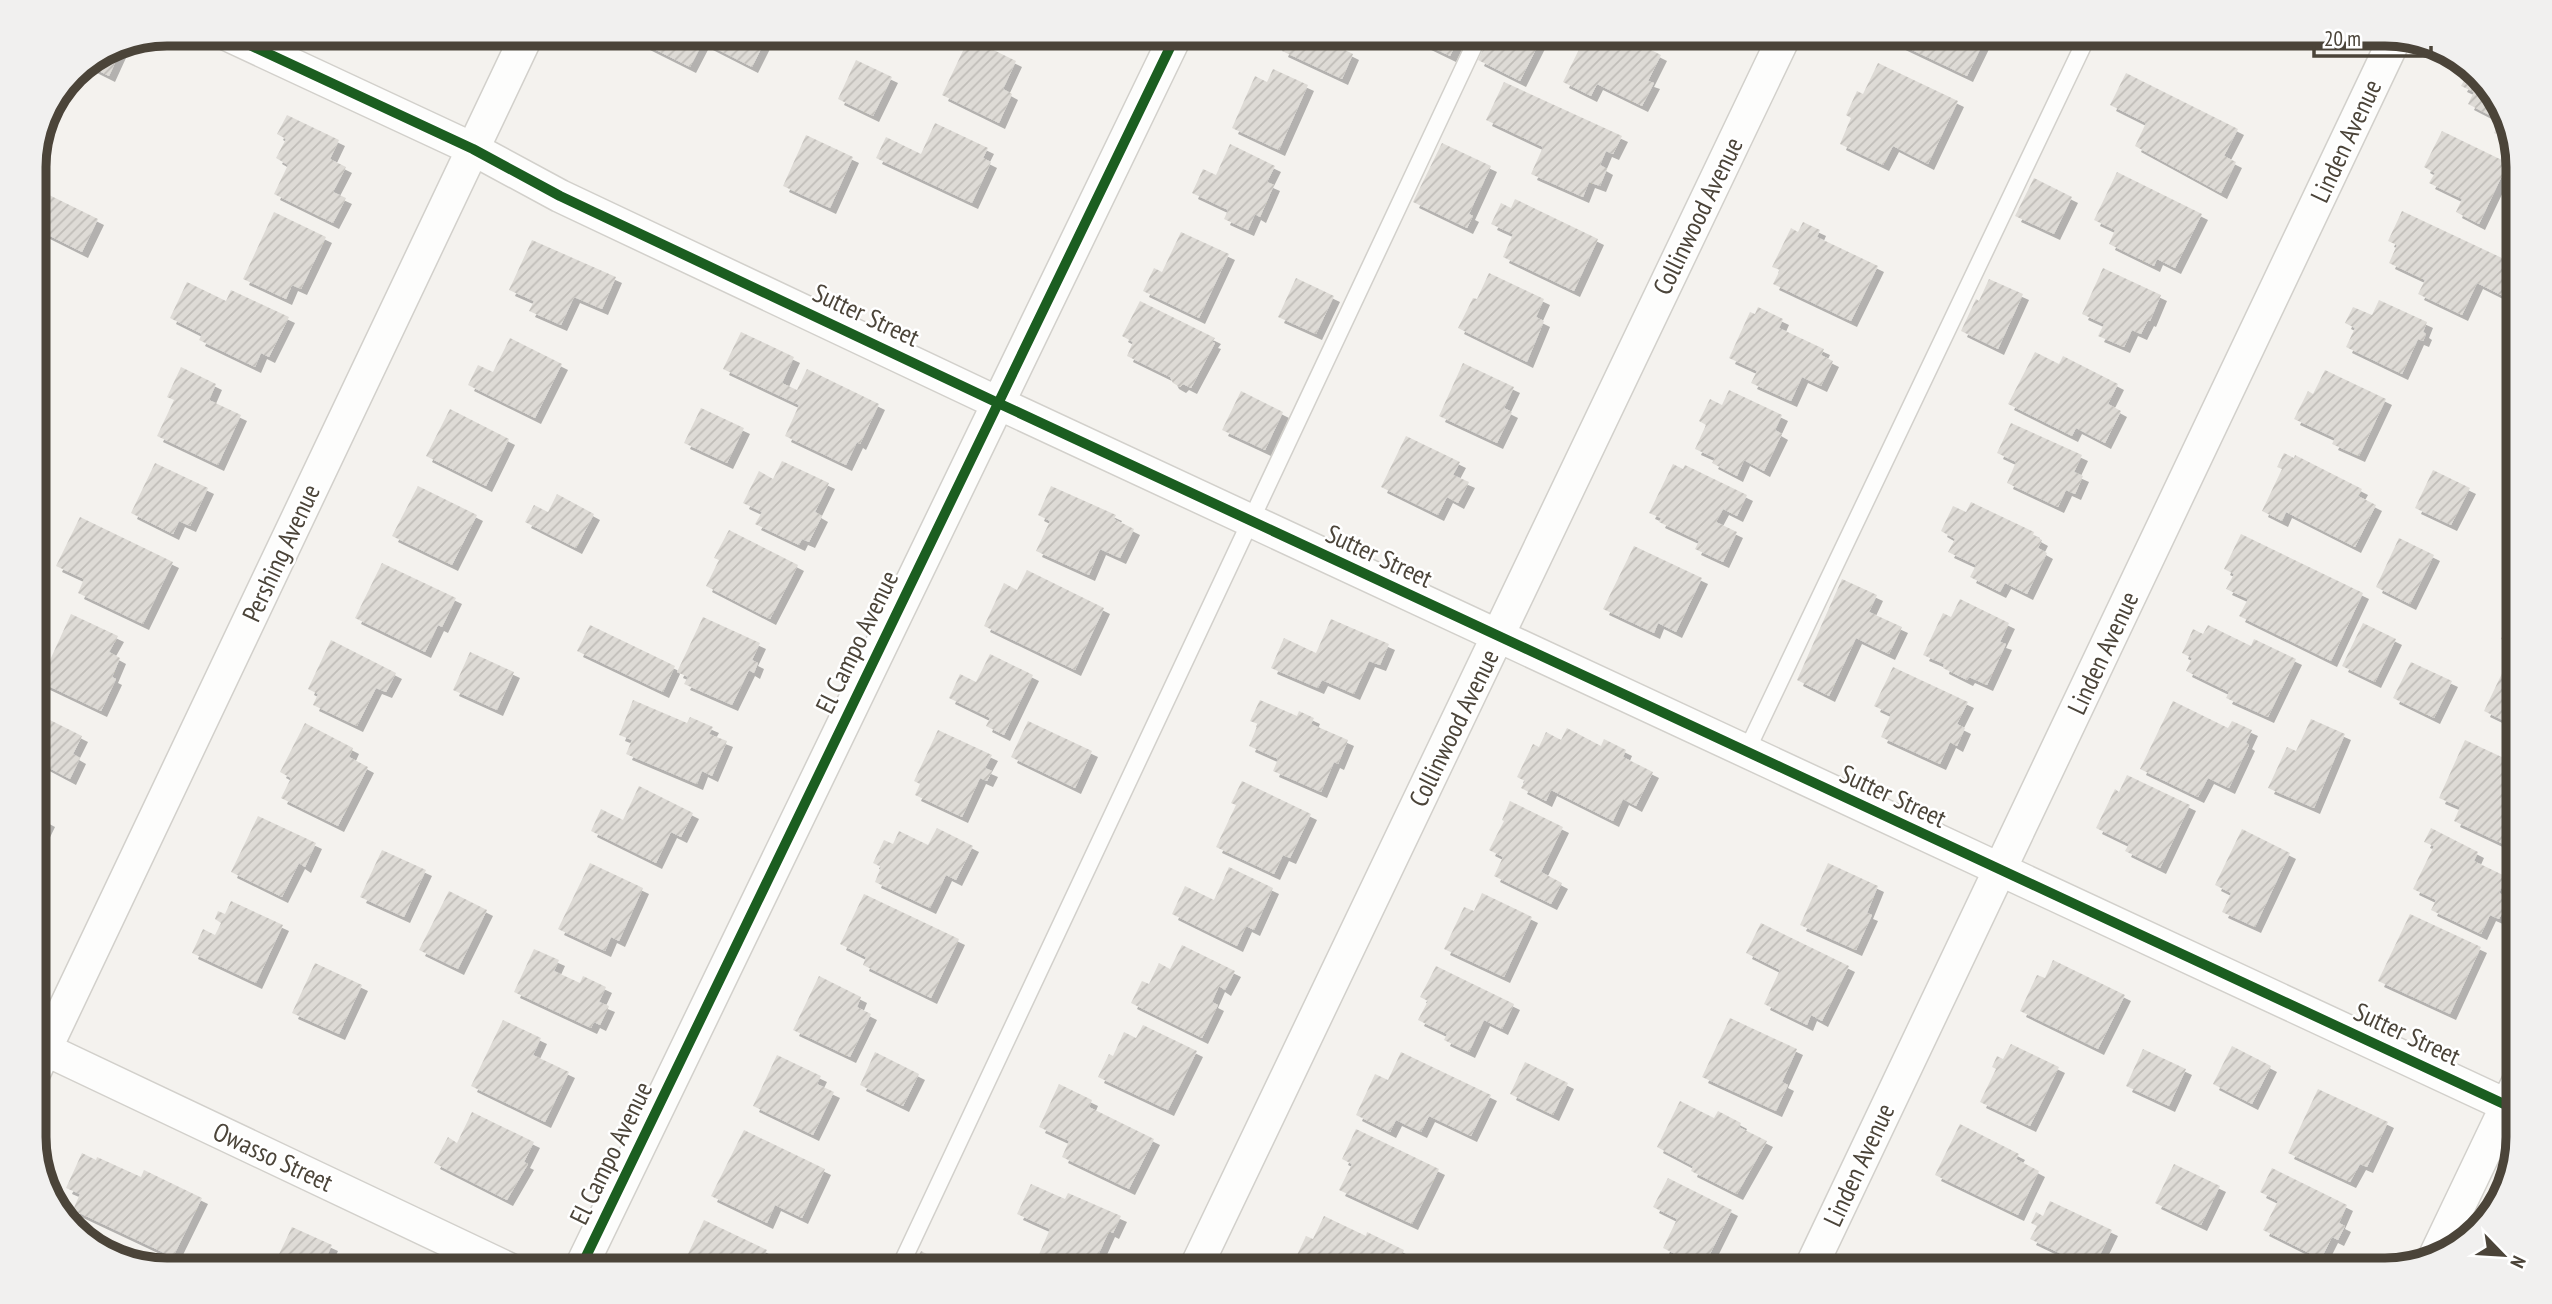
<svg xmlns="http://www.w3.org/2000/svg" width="2552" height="1304" font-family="'PT Sans Narrow',sans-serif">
<defs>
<pattern id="building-hatch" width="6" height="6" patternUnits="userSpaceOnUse" patternTransform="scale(1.75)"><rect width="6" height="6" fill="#dedbd6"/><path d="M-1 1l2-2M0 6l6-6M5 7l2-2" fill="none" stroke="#c0bdb8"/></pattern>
<filter id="shadow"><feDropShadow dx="6" dy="6" stdDeviation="0" flood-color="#0004"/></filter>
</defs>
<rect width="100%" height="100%" fill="#f4f2ee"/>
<path fill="url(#building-hatch)" filter="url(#shadow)" d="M642,33H769L752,67L703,42L690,67L638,41Z
M1290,33H1338L1333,44L1353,54L1342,79L1282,51Z
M1421,33H1461L1450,56L1417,40Z
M1491,33H1530L1541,39L1520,81L1478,60Z
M1587,33H1617L1661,55L1648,81L1654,83L1642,106L1597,84L1591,96L1563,82Z
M1894,33H1988L1967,76L1891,40Z
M969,38L1016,61L1003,89L1012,94L999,123L942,95Z
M125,41L109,76L85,64L116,43Z
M856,60L892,77L873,116L838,99Z
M1878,63L1958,101L1928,164L1893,146L1883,165L1840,144L1851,118L1846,115L1857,91L1863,94Z
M1273,69L1308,85L1279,150L1232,128L1255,76L1267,82Z
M2470,69L2496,93L2513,142L2494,133L2501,121L2468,104L2474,92L2461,86Z
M2126,73L2238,129L2224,156L2236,162L2221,193L2135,146L2146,123L2110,105Z
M1504,82L1622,136L1613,154L1606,151L1600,165L1607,169L1600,186L1589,182L1583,197L1531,174L1543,147L1486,120Z
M287,115L339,140L330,159L346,167L333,192L346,198L333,223L274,194L288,165L276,158L286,139L277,134Z
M935,123L988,148L983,158L991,162L972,203L876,158L886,137L921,154Z
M2442,131L2508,163L2479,224L2456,212L2462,199L2429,183L2435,173L2424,167Z
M806,135L853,157L830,208L783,186Z
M1442,143L1491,166L1469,214L1473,216L1467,228L1413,202Z
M1230,144L1275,166L1267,182L1274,185L1260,217L1255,214L1248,230L1224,219L1228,210L1192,193L1203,169L1216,175Z
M2117,172L2202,214L2175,268L2157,259L2154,266L2109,244L2115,230L2094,220Z
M2034,178L2072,197L2054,234L2015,216Z
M41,191L98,219L82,252L34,228V206Z
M1515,199L1598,239L1574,291L1503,257L1513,234L1491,224L1501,203L1511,208Z
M2402,211L2519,266V304L2477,283L2462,315L2418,294L2425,280L2389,263L2397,245L2388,241Z
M274,212L326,237L301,289L292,285L286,299L243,279Z
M1803,222L1820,230L1817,237L1878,266L1851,321L1773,284L1780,270L1772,267L1791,228L1798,232Z
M1181,232L1229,254L1199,318L1143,291L1154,268L1162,272Z
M532,240L616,277L602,309L574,297L561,325L529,311L534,301L509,290Z
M2103,268L2161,295L2150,321L2148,320L2141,334L2132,330L2124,347L2098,336L2104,324L2082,314Z
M1489,273L1544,299L1536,317L1544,321L1527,362L1458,328L1473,298L1477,299Z
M1296,278L1334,296L1316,334L1278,317Z
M1989,279L2023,294L1998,349L1961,331L1976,299L1979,301Z
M187,282L226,301L231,290L289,317L269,357L261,353L255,367L199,340L202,334L170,318Z
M2379,300L2427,322L2423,332L2426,334L2423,341L2418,339L2402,374L2346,347L2355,328L2345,323L2353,307L2372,315Z
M1140,301L1215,338L1212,342L1215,343L1191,388L1183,384L1180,387L1173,383L1170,377L1127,356L1133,342L1122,336Z
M1758,307L1783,319L1779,328L1824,349L1821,355L1833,361L1821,386L1802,377L1791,401L1751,383L1757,371L1729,358L1750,312L1755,314Z
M741,332L794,357L782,383L797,390L807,369L879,404L860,444L857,442L846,465L785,436L799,405L723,369Z
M510,338L562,364L535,418L468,385L478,365L493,372Z
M2035,352L2059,364L2063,356L2118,384L2108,404L2121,411L2105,443L2076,428L2072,436L2008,404Z
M1463,363L1514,387L1504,408L1512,412L1497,443L1439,416Z
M181,367L216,384L209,400L241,415L218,465L157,436L174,400L167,397Z
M2325,370L2386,399L2359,456L2332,444L2335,438L2294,419L2308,391L2313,394Z
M1729,390L1782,415L1775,430L1782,434L1764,471L1744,460L1737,476L1712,463L1715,458L1695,449L1706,425L1699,421L1710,399L1722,405Z
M1241,391L1283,412L1265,450L1222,430Z
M701,408L744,428L727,463L684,443Z
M450,409L509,439L486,486L426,456Z
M2011,423L2082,455L2074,472L2083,476L2075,494L2066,490L2058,507L2007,483L2016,462L1997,453Z
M1406,436L1460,462L1453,475L1469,482L1458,503L1447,497L1438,515L1381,487Z
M2284,453L2294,458L2295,455L2362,489L2358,496L2376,505L2355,547L2286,512L2282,521L2262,511L2282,469L2277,467Z
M782,461L829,483L815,512L822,516L809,542L802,539L799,545L755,524L762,512L743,503L759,471L773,479Z
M155,463L208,488L190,526L179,521L173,534L131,513Z
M1673,464L1683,469L1685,465L1747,495L1737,516L1723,509L1716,522L1737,532L1723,562L1695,549L1699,541L1659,522L1661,518L1649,513Z
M2433,470L2470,488L2451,525L2415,508Z
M418,486L477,515L452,565L392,536Z
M1051,486L1116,515L1114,519L1134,529L1120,558L1100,549L1089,575L1036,551L1050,521L1038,515Z
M557,494L594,514L576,548L525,522L534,505L548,512Z
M1971,502L2034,532L2033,535L2042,540L2038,548L2047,553L2027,594L2005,583L2000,592L1970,577L1976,565L1948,552L1955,539L1941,531L1953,506L1966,512Z
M80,517L173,562L143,624L78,593L84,579L56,566Z
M729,530L798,565L770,619L706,586L719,560L714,558Z
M2241,534L2363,593L2331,661L2239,616L2248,599L2226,589L2234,574L2224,569Z
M2399,538L2434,555L2410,604L2376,587Z
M1634,546L1702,578L1676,632L1658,623L1654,633L1603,609Z
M382,563L456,598L442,627L438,625L425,652L355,618Z
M1027,570L1104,608L1075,670L984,626L1004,583L1017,590Z
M1842,579L1877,595L1869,612L1902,627L1889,654L1856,638L1829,696L1797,680Z
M1960,599L2009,623L2000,642L2006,644L1987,685L1969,677L1967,680L1943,668L1944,664L1923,655L1943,613L1951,617Z
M2519,603V648L2501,639Z
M71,614L118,636L109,652L120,658L112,677L116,679L101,711L40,682Z
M703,617L760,643L752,660L758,663L754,673L749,670L732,705L684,684L688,677L677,672Z
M1331,619L1389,644L1380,665L1369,661L1354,694L1322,680L1318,688L1271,668L1284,638L1316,653Z
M2363,623L2396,639L2375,682L2342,666Z
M590,625L675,666L663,692L577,651Z
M2208,625L2251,646L2254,639L2296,659L2268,717L2226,698L2229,692L2186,671L2192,658L2182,653L2193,629L2203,634Z
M331,640L396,673L386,692L376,688L357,726L313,705L318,694L308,689Z
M470,652L514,672L497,710L453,690Z
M990,654L1033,675L1004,735L986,726L990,718L949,698L960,674L976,682Z
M2411,662L2452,681L2434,718L2393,698Z
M2507,663L2519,669V728L2484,711Z
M1893,667L1968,702L1957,724L1965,728L1957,746L1950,742L1940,764L1881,737L1891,714L1874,706Z
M633,700L687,723L690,717L713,727L709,734L727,741L712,776L702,771L697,784L626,754L632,740L619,735Z
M1260,700L1297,716L1299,711L1314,718L1311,724L1348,740L1338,764L1334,762L1321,792L1273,771L1278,759L1249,746L1258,724L1250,721Z
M2173,701L2228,728L2232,721L2252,730L2246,743L2249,745L2229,788L2208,778L2198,797L2140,769Z
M34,712L82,736L73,754L80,758L70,779L34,760Z
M2311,719L2345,734L2314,808L2268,788L2287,747L2296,751Z
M1028,721L1092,751L1075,788L1011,757Z
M305,723L353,748L349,757L368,767L338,826L281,798L291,778L280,772Z
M1567,728L1601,746L1604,739L1626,750L1623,757L1653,772L1636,806L1623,799L1613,821L1551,790L1546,801L1521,788L1525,781L1517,777L1533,744L1539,747L1546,732L1561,740Z
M938,730L992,755L985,768L992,771L987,781L980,778L962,817L915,795L920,784L914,781Z
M2465,740L2519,765V843L2516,850L2454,821L2460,807L2439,798Z
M2127,775L2190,805L2160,868L2125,851L2129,844L2096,828L2115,789L2119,792Z
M1242,781L1311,814L1290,858L1283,855L1274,874L1216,847L1236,805L1231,803Z
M639,786L693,813L681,837L671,832L656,863L591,831L601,809L623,820Z
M1510,801L1563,827L1541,872L1562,883L1551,904L1494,876L1503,857L1489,850L1504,821L1502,820Z
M34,813L49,821L36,848L34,846Z
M258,816L316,843L305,867L299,863L282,897L231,872Z
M937,828L973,846L956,880L946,875L930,908L875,882L881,867L873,863L884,840L893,844L899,831L928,845Z
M2431,828L2478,852L2474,861L2507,877L2499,893L2510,898L2499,919L2490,915L2481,934L2431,910L2436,900L2413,889L2434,846L2424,842Z
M2242,829L2290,853L2255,927L2222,912L2231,893L2215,885Z
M382,850L426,870L404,917L360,897Z
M590,863L643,888L619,941L611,937L605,951L558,929Z
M1828,863L1878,886L1867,913L1872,915L1856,950L1800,925Z
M1229,867L1273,888L1254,930L1246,926L1237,946L1172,914L1185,886L1214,900Z
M449,891L487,910L458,969L419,950Z
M1482,893L1532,917L1504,977L1444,949L1464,907L1474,911Z
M864,894L959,939L931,998L863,965L866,957L840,944Z
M231,901L283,925L256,983L192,953L203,929L215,935L221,923L215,919L218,911L225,914Z
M2410,914L2481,947L2450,1014L2378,981Z
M1761,923L1849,966L1822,1021L1811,1015L1807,1025L1764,1004L1780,970L1746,953Z
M1182,945L1235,971L1225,990L1219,986L1212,1002L1218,1005L1202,1038L1131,1003L1142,981L1149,984L1159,963L1170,969Z
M534,949L559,960L554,971L580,983L583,976L606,987L599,1002L609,1006L600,1025L594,1022L591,1028L514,992Z
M2053,960L2125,995L2098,1049L2020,1011L2037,975L2045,978Z
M315,963L362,985L339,1034L292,1013Z
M1436,966L1514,1004L1502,1029L1484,1020L1469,1052L1444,1040L1447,1034L1418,1020L1428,1001L1420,997Z
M819,976L861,997L857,1007L871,1014L850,1057L793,1030Z
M1730,1018L1797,1049L1782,1082L1788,1085L1776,1111L1702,1077Z
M503,1020L541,1038L533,1055L569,1072L545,1122L471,1086Z
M1143,1025L1197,1051L1168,1110L1098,1077L1109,1054L1113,1056L1124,1032L1136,1038Z
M2011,1044L2059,1067L2030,1126L1980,1102L1996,1069L1992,1067L1997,1056L2003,1059Z
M2232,1046L2271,1066L2252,1104L2213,1084Z
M2143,1049L2186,1069L2169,1106L2126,1086Z
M875,1052L919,1074L903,1106L860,1085Z
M1401,1052L1491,1095L1471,1136L1429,1116L1421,1132L1396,1120L1390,1132L1356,1115L1375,1074L1388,1080Z
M777,1055L821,1076L817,1084L834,1092L813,1135L753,1106Z
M1525,1062L1568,1083L1553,1115L1510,1094Z
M1059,1084L1092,1100L1089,1107L1154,1139L1129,1189L1062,1157L1069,1141L1039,1127Z
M2318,1089L2388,1122L2367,1167L2360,1164L2350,1182L2288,1153Z
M1680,1101L1714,1118L1718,1111L1741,1123L1739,1127L1767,1141L1737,1194L1691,1171L1693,1166L1657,1147Z
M472,1112L534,1142L524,1162L528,1164L507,1200L434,1163L448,1137L457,1143Z
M1960,1124L2019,1154L2016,1159L2039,1171L2018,1215L1935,1175Z
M1356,1129L1439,1169L1412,1224L1339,1190L1352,1164L1342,1159Z
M744,1130L825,1169L802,1218L775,1205L767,1223L711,1196Z
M82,1153L96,1160L97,1157L141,1177L144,1170L202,1198L173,1257L73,1210L80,1194L66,1188Z
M2174,1164L2220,1186L2201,1225L2155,1203Z
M2272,1168L2347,1205L2339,1223L2345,1226L2338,1240L2332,1237L2321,1259L2263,1230L2278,1201L2260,1192Z
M1668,1178L1732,1210L1703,1268L1663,1248L1677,1219L1653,1207Z
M1031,1184L1065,1199L1068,1193L1121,1216L1113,1233L1109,1231L1091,1271H1077L1064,1265L1061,1270L1037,1259L1050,1229L1017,1214Z
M2050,1201L2112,1230L2093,1269L2030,1239L2037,1226L2031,1223L2036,1212L2043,1216Z
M1324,1216L1366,1236L1367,1232L1404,1250L1394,1271H1381L1362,1261L1360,1266L1354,1263L1351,1271L1290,1270L1306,1236L1313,1239Z
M704,1220L767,1250L759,1265L771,1271H680Z
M292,1227L332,1245L320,1271H271Z
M921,1251L960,1271H911Z
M992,1254L1026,1271H984Z
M1635,1260L1657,1271H1630Z
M2251,1260L2273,1271H2246Z
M1520,1264L1533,1270L1535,1265L1548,1271H1517Z"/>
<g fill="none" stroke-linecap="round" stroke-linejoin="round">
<g stroke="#d2d0cb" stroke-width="19">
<path id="lane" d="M1746,752L2089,33
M898,1271L1480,33"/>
</g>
<g stroke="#d2d0cb" stroke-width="35">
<path id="street" d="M224,33L473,149L560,196L998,403L2519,1111
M34,1044L513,1271
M34,1073L528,33
M2435,1256L2519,1080
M579,1271L1177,33
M1194,1271L1786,33
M1809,1271L2396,36"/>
</g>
<use href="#lane" stroke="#fdfdfc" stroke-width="16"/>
<use href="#street" stroke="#fdfdfc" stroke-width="32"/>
<g stroke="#fff" stroke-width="15">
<path id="cycleway" d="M224,33L473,149L560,196L998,403L2519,1111
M579,1271L1177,33"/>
</g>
<use href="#cycleway" stroke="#1b5e20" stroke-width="10"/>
</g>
<g text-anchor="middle" stroke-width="5" stroke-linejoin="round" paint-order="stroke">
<g font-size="26" fill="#4b4439" stroke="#fff">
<text transform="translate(2346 141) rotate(-65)" y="9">Linden Avenue</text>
<text transform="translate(1698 216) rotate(-64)" y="9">Collinwood Avenue</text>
<text transform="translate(866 315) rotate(25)" y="9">Sutter Street</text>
<text transform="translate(281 553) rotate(-65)" y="9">Pershing Avenue</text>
<text transform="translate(1379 556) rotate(25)" y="9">Sutter Street</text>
<text transform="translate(857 642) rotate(-64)" y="9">El Campo Avenue</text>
<text transform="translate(2103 653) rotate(-65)" y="9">Linden Avenue</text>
<text transform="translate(1454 728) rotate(-64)" y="9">Collinwood Avenue</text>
<text transform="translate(1893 796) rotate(25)" y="9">Sutter Street</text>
<text transform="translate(2407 1034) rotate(25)" y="9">Sutter Street</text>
<text transform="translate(611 1153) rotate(-64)" y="9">El Campo Avenue</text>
<text transform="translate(273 1157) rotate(25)" y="9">Owasso Street</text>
<text transform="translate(1859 1165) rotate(-65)" y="9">Linden Avenue</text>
</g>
</g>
<path d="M0 0H2552V1304H0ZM167 46H2385A121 121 0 0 1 2506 167V1137A121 121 0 0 1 2385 1258H167A121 121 0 0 1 46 1137V167A121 121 0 0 1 167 46Z" fill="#f1f0ef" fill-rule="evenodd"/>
<path fill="none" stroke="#4b4439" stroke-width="9" d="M167 46H2385A121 121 0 0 1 2506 167V1137A121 121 0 0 1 2385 1258H167A121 121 0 0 1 46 1137V167A121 121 0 0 1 167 46Z"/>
<g transform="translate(2503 1255) rotate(115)" stroke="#ffffff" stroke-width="5" paint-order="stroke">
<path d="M0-5L12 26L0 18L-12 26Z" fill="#4b4439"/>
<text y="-10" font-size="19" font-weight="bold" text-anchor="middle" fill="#4b4439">N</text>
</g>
<path d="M2314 46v10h117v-10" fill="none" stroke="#4b4439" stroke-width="3.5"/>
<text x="2324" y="46" font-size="21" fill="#4b4439" stroke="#ffffff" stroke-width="5" paint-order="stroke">20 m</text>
</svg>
